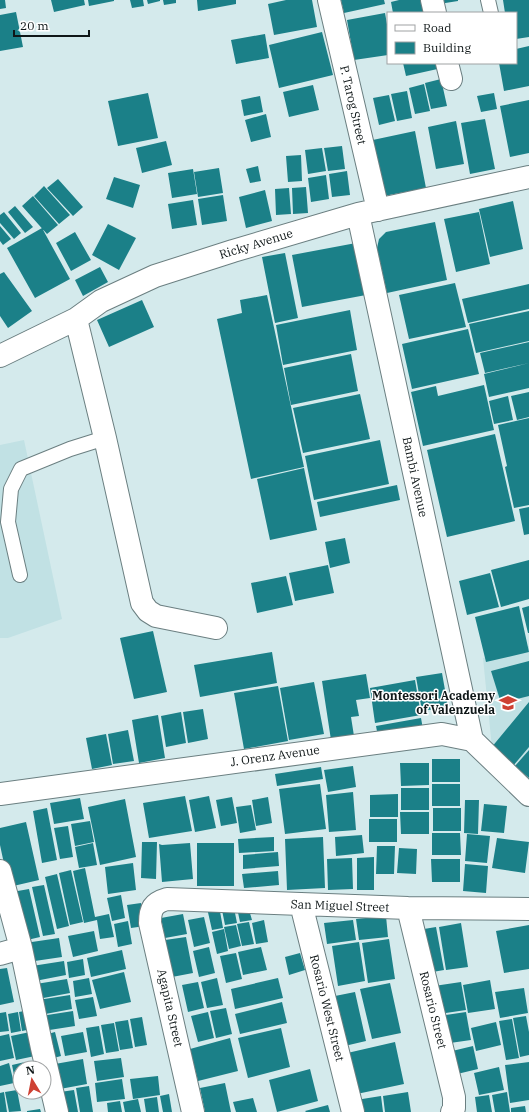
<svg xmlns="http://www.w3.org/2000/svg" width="529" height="1112" font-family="'IBM Plex Serif',serif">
<rect width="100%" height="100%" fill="#d4eaec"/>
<path fill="#c1e1e4" d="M24,440L62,619L8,638H0V445Z
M529,646V750L514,769L492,748L483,658Z"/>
<path fill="#1b8088" d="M0,0H5L6,8L0,9Z
M51,0H84L85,5L54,12Z
M88,0H114V1L89,6Z
M130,0H143L144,6L132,8Z
M147,0H160V1L148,4Z
M163,0H176V3L164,5Z
M197,0H236V4L198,11Z
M286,0H312L317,27L274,35L268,4Z
M341,0H384L385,4L344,13Z
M399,0H429L432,13H393L391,2Z
M439,0H458V1L439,4Z
M503,0H529V37L516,39V13H505Z
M16,12L23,47L0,51V15Z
M385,13L388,30V55L354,60L347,20Z
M322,32L333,75L279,88L269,45Z
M265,34L269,58L236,64L231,40Z
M529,46V86L504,91L499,63H516V49Z
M403,63H441L442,68L406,76Z
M441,79L447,106L431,109L425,83Z
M424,84L430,111L415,114L409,88Z
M313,85L319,110L289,117L283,92Z
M407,91L412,118L397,121L391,94Z
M148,93L158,138L118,146L108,101Z
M494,93L497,109L481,112L477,96Z
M389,95L395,121L379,125L373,98Z
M260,96L263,112L244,116L241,100Z
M529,100V153L510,157L500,106Z
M266,114L271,137L251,142L245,120Z
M485,119L495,169L470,174L461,123Z
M456,121L464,164L436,169L428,127Z
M415,131L426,188L384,196L368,141Z
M166,141L172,165L142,173L136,148Z
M342,146L345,169L328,171L324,148Z
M322,148L326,171L308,174L305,150Z
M301,155L302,181L288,182L286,156Z
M258,166L261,181L250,183L246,169Z
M219,168L223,193L198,197L194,172Z
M193,169L197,194L172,198L168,173Z
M347,171L350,195L332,197L329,174Z
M326,175L329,199L311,202L308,178Z
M114,177L140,185L133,208L106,199Z
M58,179L83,207L73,216L47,188Z
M44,186L70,215L59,224L34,196Z
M306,187L308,213L293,214L292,188Z
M289,188L291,214L276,215L275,189Z
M265,190L272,221L246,228L239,197Z
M223,195L227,221L202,225L198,199Z
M33,196L58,225L47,234L22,206Z
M193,200L197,225L172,229L168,204Z
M513,201L523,249L490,257L479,209Z
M15,206L33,227L25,233L8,212Z
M4,212L21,233L14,239L0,223V215Z
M479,212L490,264L456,272L444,219Z
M435,222L447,280L387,293L377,248L379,239L386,232Z
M108,224L136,238L119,270L92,255Z
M0,226L11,239L3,245L0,241Z
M42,228L70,279L35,298L7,248Z
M75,232L91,260L71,271L56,243Z
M356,243L366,295L302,307L292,255Z
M285,253L298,318L275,323L262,257Z
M100,267L108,282L83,296L75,280Z
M4,272L32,311L8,328L0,316V274Z
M455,283L466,327L409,339L399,295Z
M529,284V309L468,323L462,299Z
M267,295L304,467L251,479L217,319L242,313L240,300Z
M142,300L154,327L109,347L97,320Z
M350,310L357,350L283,365L276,325Z
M529,311V341L476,353L469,324Z
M468,329L479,374L412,389L402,344Z
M529,342V363L485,373L480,353Z
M351,354L358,391L291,405L284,368Z
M529,363V388L489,397L484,374Z
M484,385L494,430L423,446L411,392L436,386L438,396Z
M529,392V417L517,420L511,396Z
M360,394L370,439L303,453L293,408Z
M508,396L513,420L494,424L489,401Z
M529,418V505L514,508L505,467L507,466L498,425Z
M495,434L515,521L447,537L427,450Z
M380,440L389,484L314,500L305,456Z
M304,468L317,530L270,540L257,479Z
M397,485L400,500L320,517L317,502Z
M529,507V534L524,535L519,509Z
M345,538L350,563L330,568L325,542Z
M529,560V599L501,607L491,570Z
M328,565L334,593L295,601L289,573Z
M490,573L499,607L467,615L459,581Z
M286,576L293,605L257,613L251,583Z
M519,606L529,652L486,662L475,617Z
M529,606V633H528L522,608Z
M153,631L167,692L134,699L120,638Z
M272,652L277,683L200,697L194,665Z
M529,661V696L501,703L491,671Z
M442,673L448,707L422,711L416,677Z
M366,674L370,698L356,700L359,716L351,717L354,736L331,740L322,681Z
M415,680L421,715L375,723L370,688Z
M314,682L324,734L289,740L280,688Z
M278,686L288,741L244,749L234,693Z
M529,702V747L513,766L491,748Z
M203,709L208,739L188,743L183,712Z
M181,712L186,743L166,747L161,716Z
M158,715L165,758L139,763L132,720Z
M421,718L424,735L379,742L376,726Z
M128,730L134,761L113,764L108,734Z
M106,734L112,765L92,769L86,738Z
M529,750V778L515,766Z
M432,759H460V782H432Z
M400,763H429V785L401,786Z
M353,766L356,787L328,792L324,770Z
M321,767L323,779L277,786L275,774Z
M320,784L326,829L285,834L279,789Z
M432,784H460V806H432Z
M401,788H429V810H401Z
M353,792L356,830L329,832L326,795Z
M398,794V817H370V795Z
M185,796L192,831L149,838L143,803Z
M209,796L216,828L195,832L189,800Z
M232,797L237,823L221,826L216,800Z
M268,797L272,823L256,826L252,800Z
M80,798L84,819L54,824L50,803Z
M125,799L136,857L100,865L88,807Z
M465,800H479L478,834L464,833Z
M484,804L507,806L504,833L481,831Z
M251,805L256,830L240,833L236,807Z
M47,808L57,860L42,863L33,811Z
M433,808H461V831H433Z
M400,812H429V834H401Z
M369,819H397V842H369Z
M90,821L94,842L75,846L71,824Z
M26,822L39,880L9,887L0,845V828Z
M68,826L73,857L60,859L54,828Z
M432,833H460L461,855H432Z
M467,834L490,836L487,863L465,861Z
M362,835L364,853L336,856L335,837Z
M274,837V851L239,853L238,839Z
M323,837L325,888L287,890L285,839Z
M497,838L529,842L525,873L492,868Z
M142,842H157L156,879L141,878Z
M93,843L97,865L79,868L75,847Z
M190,843L193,879L162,882L159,844L162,845Z
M197,843H234V886H197Z
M377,846H395L394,874H376Z
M399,848L417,849L416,874L397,873Z
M278,852L279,866L243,869V855Z
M374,857V890H357V858Z
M352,858L353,889L328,890L327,859Z
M431,859H460V882H432Z
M133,863L136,890L108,894L105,867Z
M465,864L488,866L486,893L463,891Z
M85,868L95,917L109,914L114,937L100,939L97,920L84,923L73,871Z
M71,870L83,922L70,925L59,873Z
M278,871L279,885L244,888L242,874Z
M57,874L69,926L57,929L45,877Z
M44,885L55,934L43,936L32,887Z
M29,889L40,937L23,941L12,892Z
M121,895L125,918L112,921L107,898Z
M141,903L145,926L131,928L127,905Z
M233,903L237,923L225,925L221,905Z
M236,903H247L252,920L240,922Z
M219,906L223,928L212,930L207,908Z
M183,914L187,934L165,938L161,918Z
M386,916L388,937L359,940L356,919Z
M204,917L210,943L194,947L188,920Z
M264,920L268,942L256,944L252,923Z
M353,920L356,940L327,944L324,923Z
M128,921L132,944L118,947L114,924Z
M249,922L254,944L242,946L237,924Z
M461,923L468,967L446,970L439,927Z
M236,925L241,946L229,949L224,927Z
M529,925V969L504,973L496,931Z
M436,927L444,970L427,973L418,930Z
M224,929L228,951L217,954L212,932Z
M94,931L98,951L73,957L68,936Z
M186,937L193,973L172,977L165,940Z
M59,938L62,957L28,962L25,943Z
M389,939L395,979L368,983L362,943Z
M359,942L365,981L338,986L332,946Z
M209,947L215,973L199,977L193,951Z
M261,947L267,970L243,975L238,952Z
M122,950L126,969L91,977L87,958Z
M236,953L242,979L226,983L220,956Z
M300,953L305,970L289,975L285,957Z
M83,959L85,975L69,978L67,962Z
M64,961L66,975L35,981L32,966Z
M7,968L14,1002L0,1005V969Z
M124,972L131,1002L100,1009L92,980Z
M89,978L92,994L75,997L73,981Z
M217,978L223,1005L207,1008L201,982Z
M278,978L283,998L235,1009L231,989Z
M67,979L70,993L38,999L36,984Z
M490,980L495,1009L468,1013L463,985Z
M198,982L204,1008L188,1012L182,985Z
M461,982L466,1010L439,1014L434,986Z
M390,983L401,1033L372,1039L360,989Z
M524,988L528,1013L500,1018L495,992Z
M355,992L366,1041L336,1048L325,998Z
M70,995L72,1009L40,1015L38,1000Z
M93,997L97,1016L79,1019L75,1000Z
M282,1002L287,1023L240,1034L235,1014Z
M226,1008L232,1034L216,1038L210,1011Z
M29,1010L32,1029L22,1031L19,1012Z
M73,1011L75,1026L43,1031L41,1016Z
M6,1012L9,1031L0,1032V1013Z
M18,1012L21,1031L11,1033L8,1014Z
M208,1012L214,1038L198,1042L191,1016Z
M466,1012L471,1040L443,1044L439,1016Z
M526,1016L529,1032V1055L520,1057L513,1018Z
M142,1017L147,1045L135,1047L130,1019Z
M512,1019L519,1058L506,1060L499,1021Z
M128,1020L133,1048L120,1050L115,1022Z
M496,1022L501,1045L476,1051L471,1028Z
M114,1023L119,1051L106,1053L101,1025Z
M99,1026L104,1054L91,1057L86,1028Z
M281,1028L290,1067L248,1078L238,1038Z
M30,1032L35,1056L16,1060L11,1036Z
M55,1032L61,1056L50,1059L44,1035Z
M83,1032L87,1052L65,1056L61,1036Z
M9,1034L14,1058L0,1061V1036Z
M230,1038L238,1071L198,1081L190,1049Z
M395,1042L404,1084L352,1095L343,1054Z
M473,1046L478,1069L453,1075L448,1052Z
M121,1058L124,1077L97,1081L94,1061Z
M83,1059L87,1084L60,1089L55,1064Z
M40,1060L42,1068H28L27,1063Z
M25,1062L26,1068H20V1084L16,1085L12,1065Z
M529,1062V1100L510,1103L505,1065Z
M9,1063L14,1083L0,1086V1066Z
M499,1067L504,1090L479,1095L474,1073Z
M310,1069L318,1101L277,1112L269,1080Z
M158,1076L160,1095L133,1099L130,1079Z
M122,1079L125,1099L97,1102L95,1083Z
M225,1083L231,1112H205L200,1088Z
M89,1086L93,1112H80L76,1088Z
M17,1090L21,1111L9,1112L5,1092Z
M74,1090L78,1112H64L60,1092Z
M4,1092L7,1112H0V1093Z
M408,1092L411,1112H385L383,1096Z
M507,1092L510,1112H495L492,1095Z
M169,1094L172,1112H163L160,1096Z
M489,1095L492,1112H477L475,1097Z
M381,1096L383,1112H358L356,1100Z
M157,1097L159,1112H146L144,1099Z
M253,1098L257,1112H236L233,1102Z
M138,1099L141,1112H125L123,1102Z
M120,1101L122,1112H108L107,1103Z
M328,1105L330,1112H306L305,1111Z
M525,1106L526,1112H511V1108Z
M40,1109L41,1112H27V1111Z"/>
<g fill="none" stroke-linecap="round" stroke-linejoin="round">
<g stroke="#6b7f81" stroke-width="16">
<path id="lane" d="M488,0L491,13
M20,575L8,522L11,489L21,469L70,449L105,438"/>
</g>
<g stroke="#6b7f81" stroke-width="24">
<path id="street" d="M329,0L378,210
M432,0L435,13
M447,63L451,79
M358,214L472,740
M76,319L105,438L142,603L148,611L156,616L216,628
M0,356L76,319L101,301L155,276L233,251L358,214L529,177
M0,794L442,734L472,740L529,795
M0,871L21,948L0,954
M301,904L353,1112
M408,908L454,1097V1108L452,1112
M21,948L42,1048L57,1112
M193,1112L150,923C150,909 153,903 167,899L408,908L529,909"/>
</g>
<use href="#lane" stroke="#fff" stroke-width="14"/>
<use href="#street" stroke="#fff" stroke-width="22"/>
</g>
<defs>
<g id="school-bare" transform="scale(1.38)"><path d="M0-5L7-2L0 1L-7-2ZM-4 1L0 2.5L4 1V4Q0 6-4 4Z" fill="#ce4133" stroke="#fff" stroke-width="2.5" paint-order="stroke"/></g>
</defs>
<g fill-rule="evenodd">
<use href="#school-bare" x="508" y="703"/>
</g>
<g text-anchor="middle" stroke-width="3" stroke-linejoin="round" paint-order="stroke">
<g font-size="12" fill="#0f1718" stroke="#fff">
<text transform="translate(353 105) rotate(77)" y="4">P. Tarog Street</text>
<text transform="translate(256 244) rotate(-17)" y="4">Ricky Avenue</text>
<text transform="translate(415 477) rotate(78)" y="4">Bambi Avenue</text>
<text transform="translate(275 756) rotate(-8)" y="4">J. Orenz Avenue</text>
<text transform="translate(340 906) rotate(2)" y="4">San Miguel Street</text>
<text transform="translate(170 1008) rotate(77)" y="4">Agapita Street</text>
<text transform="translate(327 1008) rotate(76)" y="4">Rosario West Street</text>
<text transform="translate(433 1010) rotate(76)" y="4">Rosario Street</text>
</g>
<g font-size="12" font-weight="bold" fill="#0f1718" stroke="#fff" text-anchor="end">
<text x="495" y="700">Montessori Academy<tspan x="495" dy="14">of Valenzuela</tspan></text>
</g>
</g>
<rect x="387" y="12" width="130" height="52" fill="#ffffff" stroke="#9fa2a3"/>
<rect x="395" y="25" width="20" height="6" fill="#ffffff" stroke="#9fa2a3"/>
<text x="423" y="32" font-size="12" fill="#0f1718">Road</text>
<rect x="395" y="42" width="20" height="12" fill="#1b8088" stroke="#9fa2a3"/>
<text x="423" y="52" font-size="12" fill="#0f1718">Building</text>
<g transform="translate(32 1080) rotate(350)"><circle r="19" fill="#ffffff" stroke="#9fa2a3"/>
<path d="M0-3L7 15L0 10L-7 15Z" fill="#ce4133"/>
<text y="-6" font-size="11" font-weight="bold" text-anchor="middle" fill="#0f1718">N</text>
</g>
<path d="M14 30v6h75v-6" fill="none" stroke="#0f1718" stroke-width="2"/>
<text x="20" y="30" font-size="12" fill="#0f1718" stroke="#ffffff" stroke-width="3" paint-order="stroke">20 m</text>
</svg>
